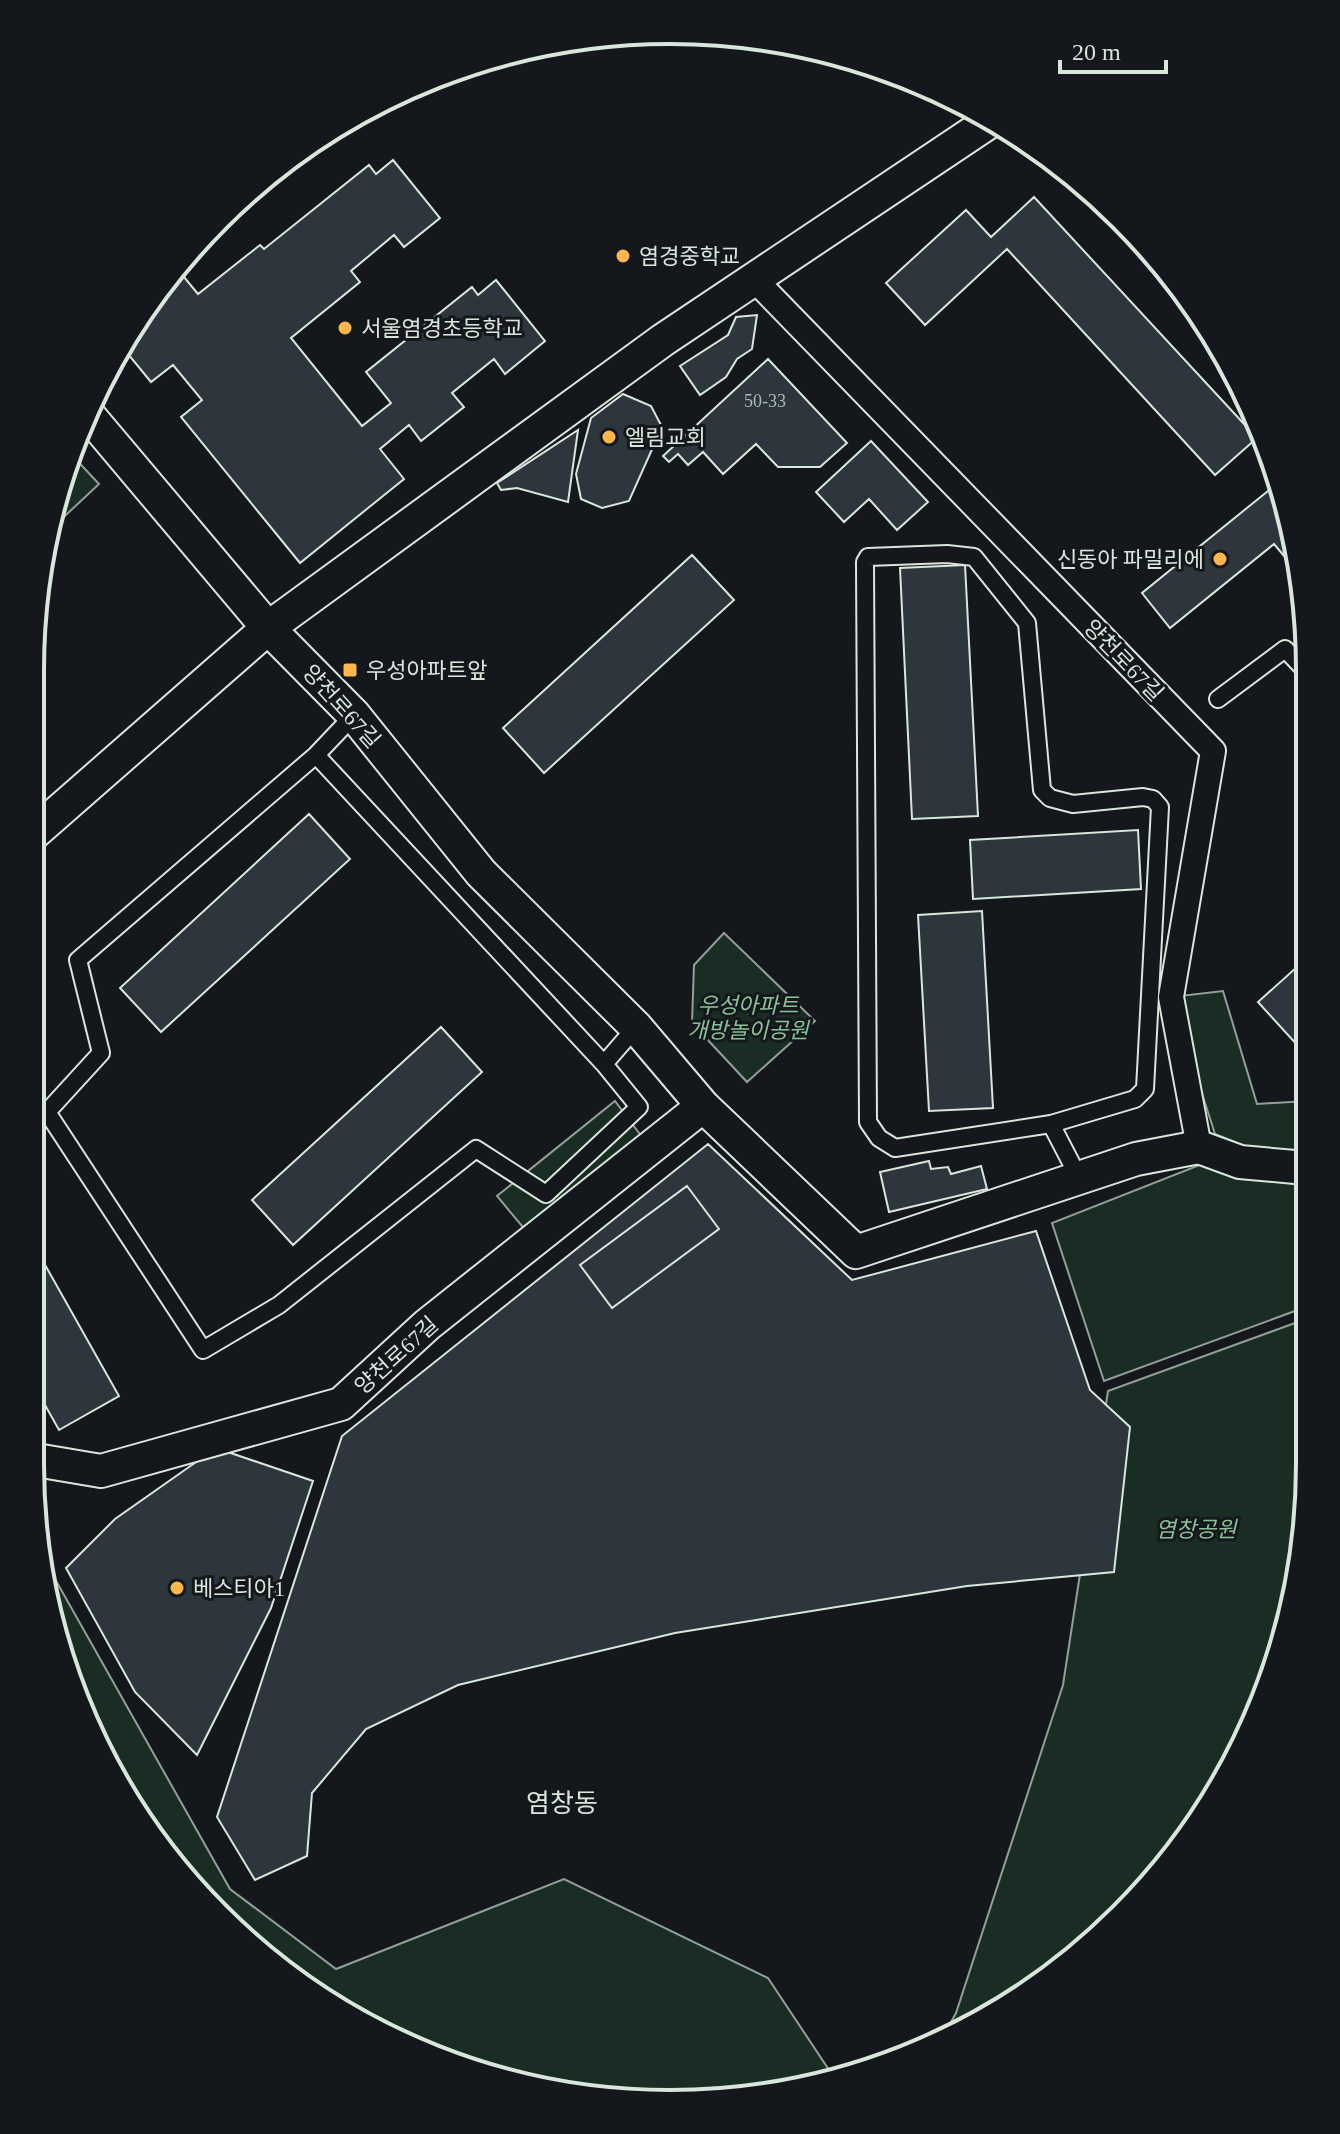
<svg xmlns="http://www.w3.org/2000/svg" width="1340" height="2134" font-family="'Times New Roman','Noto Sans KR',serif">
<rect width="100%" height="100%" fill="#14181c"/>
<path fill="#1a2d24" stroke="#939e99" stroke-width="2" d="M71,454L99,484L51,529Z
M724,933L815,1021L747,1082L692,1023L694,965Z
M1223,991L1257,1104L1307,1101L1306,1158H1273L1215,1134L1171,997Z
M615,1101L648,1145L532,1238L497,1196Z
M1202,1164L1306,1178V1307L1104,1381L1052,1223Z
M1306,1319L1305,1547L1261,1708L1177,1854L1026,1996L945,2033L956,2013L1063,1685L1108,1391Z
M46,1563L230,1889L336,1969L564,1879L768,1978L837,2082L670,2104L464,2070L281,1972L138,1820L64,1669Z"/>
<path fill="#2c363c" stroke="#d8e6dc" stroke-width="2" d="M393,160L440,218L404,247L394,235L351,271L360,282L291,338L362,426L391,403L366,372L472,287L478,295L496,280L545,341L505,374L494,359L452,393L464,407L421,441L409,425L380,449L404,479L300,563L181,417L202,400L173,365L151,382L123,348L163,280L175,266L198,294L260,245L264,249L369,165L376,174Z
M1034,197L1257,438L1215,475L1007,249L925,325L886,283L966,210L991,237Z
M757,315L752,349L737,359L726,377L700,395L680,366L728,335L736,317Z
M768,359L847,443L820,467H778L756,444L723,474L703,452L688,465L678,454L669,462L663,456Z
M623,394L651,406L662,427L629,501L602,508L581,499L576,474L591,418Z
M578,430L568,502L517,488L501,490L497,483Z
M871,441L928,502L897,530L869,499L844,522L816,492Z
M1279,482L1288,504L1300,575L1274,544L1170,628L1142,593Z
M692,555L734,600L544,773L503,728Z
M965,565L978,816L912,819L900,568Z
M309,814L350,859L161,1032L120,988Z
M1138,830L1141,889L973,899L970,840Z
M982,911L993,1108L929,1111L918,915Z
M1307,958V1039L1298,1046L1258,1002Z
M441,1027L482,1072L293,1245L252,1200Z
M708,1144L852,1280L1036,1231L1090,1390L1130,1427L1114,1572L967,1586L675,1633L458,1685L366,1729L312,1793L307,1856L255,1880L217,1817L342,1436Z
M929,1161L931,1169L948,1167L951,1174L981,1166L987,1189L889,1212L880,1172Z
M687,1186L719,1229L612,1308L580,1265Z
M31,1240L119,1396L59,1430L31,1380Z
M216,1448L313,1481L271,1608L197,1755L135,1692L66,1568L115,1519Z"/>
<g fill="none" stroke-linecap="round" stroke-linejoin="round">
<g stroke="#d8e6dc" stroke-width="20">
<path id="service" d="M1218,699L1285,649L1308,673
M316,755L354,715
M604,1064L639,1107L546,1194L476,1149L279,1305L203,1350L47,1112L101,1053L78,960L316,755L604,1064L636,1027
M1051,1124L895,1148L879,1138L868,1122L865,562L868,557L947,554L974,557L1027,623L1042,790L1050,798L1073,804L1143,797L1153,799L1160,807L1145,1089L1135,1099L1051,1124L1079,1178"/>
</g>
<g stroke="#d8e6dc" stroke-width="28">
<path id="pedestrian" d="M756,281L1213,751L1171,997L1199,1147"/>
</g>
<g stroke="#d8e6dc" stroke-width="36">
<path id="minor" d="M86,412L268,628L354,715L481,873L636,1027L703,1106L856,1252L1136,1159L1199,1147L1240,1162L1306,1168
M34,833L268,628L663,340L992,120
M30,1459L101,1471L341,1404L427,1325L703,1106"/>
</g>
<use href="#service" stroke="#14181c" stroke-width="16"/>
<use href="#pedestrian" stroke="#14181c" stroke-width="24"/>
<use href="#minor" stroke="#14181c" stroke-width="32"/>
</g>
<g fill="#ffb74d" stroke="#14181c" stroke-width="3">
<circle cx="623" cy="256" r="8"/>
<circle cx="345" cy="328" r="8"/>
<circle cx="609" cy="437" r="8"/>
<circle cx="1220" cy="559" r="8"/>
<rect x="342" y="662" width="16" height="16" rx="4"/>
<circle cx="177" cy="1588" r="8"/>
</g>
<g text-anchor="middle" stroke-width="6" stroke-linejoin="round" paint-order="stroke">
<g font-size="18" fill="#adbab4">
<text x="765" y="407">50-33</text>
</g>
<g font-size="22" fill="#d8e6dc" stroke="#14181c" text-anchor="start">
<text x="639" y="264">염경중학교</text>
<text x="361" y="336">서울염경초등학교</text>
<text x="625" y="445">엘림교회</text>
<text x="1204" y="567" text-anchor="end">신동아 파밀리에</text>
<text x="366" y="678">우성아파트앞</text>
<text x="193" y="1596">베스티아1</text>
</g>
<g font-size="22" fill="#d8e6dc" stroke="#14181c">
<text transform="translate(1124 660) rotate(46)" y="8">양천로67길</text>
<text transform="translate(342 706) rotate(48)" y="8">양천로67길</text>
<text transform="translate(396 1355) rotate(-42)" y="8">양천로67길</text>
</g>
<g font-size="22" font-style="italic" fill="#8ac095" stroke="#14181c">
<text x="748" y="1013">우성아파트<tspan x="748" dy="25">개방놀이공원</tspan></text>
<text x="1196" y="1537">염창공원</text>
</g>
<g font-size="26" fill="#d8e6dc" stroke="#14181c">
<text x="562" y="1812">염창동</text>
</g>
</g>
<path d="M0 0H1340V2134H0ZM670 44H670A626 626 0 0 1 1296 670V1464A626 626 0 0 1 670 2090H670A626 626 0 0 1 44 1464V670A626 626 0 0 1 670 44Z" fill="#14181c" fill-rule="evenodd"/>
<path fill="none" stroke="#d8e6dc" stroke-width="4" d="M670 44H670A626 626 0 0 1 1296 670V1464A626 626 0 0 1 670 2090H670A626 626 0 0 1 44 1464V670A626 626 0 0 1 670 44Z"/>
<path d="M1060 60v12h106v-12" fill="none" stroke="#d8e6dc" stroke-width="4"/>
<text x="1072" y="60" font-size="24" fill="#d8e6dc" stroke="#14181c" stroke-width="6" paint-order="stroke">20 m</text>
</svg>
